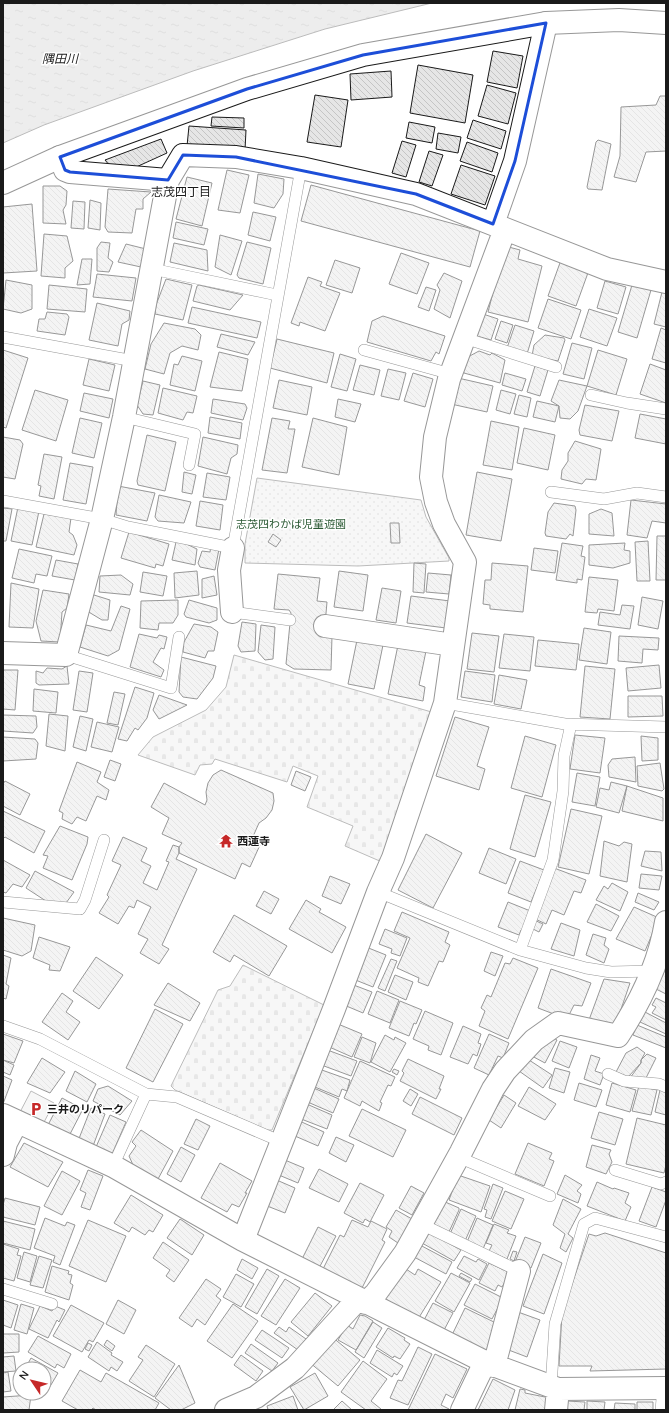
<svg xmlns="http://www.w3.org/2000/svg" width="669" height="1413" font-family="Quicksand,'Noto Sans JP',sans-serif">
<defs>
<pattern id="cemetery-stones" width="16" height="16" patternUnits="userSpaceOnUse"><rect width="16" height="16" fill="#ededed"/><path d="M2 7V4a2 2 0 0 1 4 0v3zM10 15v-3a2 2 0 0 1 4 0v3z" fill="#cbcbcb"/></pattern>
<pattern id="park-dots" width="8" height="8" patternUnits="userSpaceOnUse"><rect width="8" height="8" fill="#ededed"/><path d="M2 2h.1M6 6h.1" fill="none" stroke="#cbcbcb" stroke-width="1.8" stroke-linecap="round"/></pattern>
<pattern id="water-ripples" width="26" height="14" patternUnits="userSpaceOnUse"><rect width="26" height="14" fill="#d7d7d7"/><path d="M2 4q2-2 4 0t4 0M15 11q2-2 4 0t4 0" fill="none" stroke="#b8b8b8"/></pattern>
<pattern id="building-back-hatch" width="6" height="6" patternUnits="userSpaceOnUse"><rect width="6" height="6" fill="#e6e6e6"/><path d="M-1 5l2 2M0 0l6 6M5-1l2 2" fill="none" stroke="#c5c5c5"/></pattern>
</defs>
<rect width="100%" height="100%" fill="#fff"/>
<path fill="url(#cemetery-stones)" stroke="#6a6a6a" d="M234,655L435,713L382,862L345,846L353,826L307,807L318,776L293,766L287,782L215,759L212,764L200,765L195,775L138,755L153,737L206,710L226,687Z
M243,965L324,1005L272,1130H267L175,1090L171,1086L218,990L230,986Z"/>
<path fill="url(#park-dots)" stroke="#6a6a6a" d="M257,478L421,500L426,517L449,558V561L358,566L245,563V544Z"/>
<path fill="#ededed" stroke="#6a6a6a" d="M31,1091L54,1103L42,1126L19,1114Z"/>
<path fill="url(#water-ripples)" stroke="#6a6a6a" d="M3,3H432L325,29L193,71L44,125L3,143Z"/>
<path fill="url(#building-back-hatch)" stroke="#1a1a1a" d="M493,51L523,56L517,88L487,82Z
M418,65L473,75L465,123L410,113Z
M391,71L392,97L351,100L350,74Z
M487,85L516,93L508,124L478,116Z
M315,95L348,100L341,147L307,142Z
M660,96H666V151L646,152L636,182L614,177L620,156L621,107L656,105Z
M212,117L244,118V128L211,126Z
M473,120L506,131L501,149L467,138Z
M409,122L435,127L432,143L406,138Z
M189,126L246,130L245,150L187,146Z
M438,133L461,137L458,153L436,149Z
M161,139L167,153L134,168L110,166L105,160Z
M598,140L611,144L602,190L588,189L587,187L596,142Z
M402,141L416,145L406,177L392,173Z
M467,142L498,153L492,172L460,161Z
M429,151L443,155L432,186L419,182Z
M461,165L495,176L485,205L451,194Z
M227,170L249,175L240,213L218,210Z
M258,174L284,179L283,194L274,208L254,203Z
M187,177L212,183L202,226L176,219Z
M311,185L480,231L470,267L301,221Z
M43,186H60L67,191L66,205L63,210L66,224L43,223Z
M108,189L151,192L143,199V209H136L132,233L108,232L105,227Z
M90,200L101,203L100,230L88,228Z
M73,201L85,202L84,229L71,228Z
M32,204L37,271L3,273V207Z
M253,212L276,217L270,241L248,235Z
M176,222L208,229L204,245L173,238Z
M44,234L67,236L73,261L65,268V278L41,276Z
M220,235L242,241L231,275L215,267Z
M101,242L110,243L108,258L113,262L109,272L97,271V248Z
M247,242L271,248L263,284L239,278L237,275Z
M174,243L207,250L208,271L170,262Z
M126,244L146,249L141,267L118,262Z
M505,246L520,250L518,259L542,266L528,322L488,312Z
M401,253L429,263L417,294L389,284Z
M82,259H92L90,284L77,285Z
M335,260L360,268L352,293L326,285Z
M561,260L589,270L576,306L548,296Z
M444,273L462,281L450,318L434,309L440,290L437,285Z
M97,274L136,278L132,301L93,297Z
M308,277L322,282L320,286L340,293L325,331L300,322L299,326L291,323Z
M166,279L192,285L183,320L155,314L156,305Z
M6,280L32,285V309L21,313L3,309Z
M605,281L626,287L618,314L597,308Z
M49,285L87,289L85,312L47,309Z
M199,285L243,295L230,310L193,301L197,286Z
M632,285L651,290L637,338L618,332Z
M426,287L436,290L429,311L418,307Z
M662,292L666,293V327L654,324Z
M548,299L581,310L571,339L538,328Z
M97,303L130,311L129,320L122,324L118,346L89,340Z
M192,307L261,322L257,338L188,323Z
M589,309L617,318L607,346L580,337Z
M47,312L67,314L69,317L65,335L37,331L39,319H45Z
M483,314L498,319L491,340L477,336Z
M383,316L445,336L439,354L436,352L431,361L367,342L372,321Z
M501,321L513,325L507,343L495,339Z
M164,323L195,329L201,335L198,350L182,346L170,353L164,374L145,369L151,344Z
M515,325L534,331L527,354L507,348Z
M661,328L666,330V363L652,359Z
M221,334L255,342L248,355L217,347Z
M545,335L564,338L565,340L558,361L532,356L534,345Z
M277,339L334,353L327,383L270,368Z
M572,343L592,348L584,379L563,374Z
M3,350L28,358L6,428L3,427Z
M598,350L627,359L616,395L587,386Z
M479,351L490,355L492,353L505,360L500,383L464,373L463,371L466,358Z
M219,352L248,359L242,391L210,387Z
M340,354L356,359L347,391L331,387Z
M182,356L202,361L195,391L170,385L174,364L178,365Z
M89,359L115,365L109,391L83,385Z
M650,364L666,370V403L640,394Z
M360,365L380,370L374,395L353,390Z
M535,366L548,370L540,396L527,392Z
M388,369L406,373L399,400L381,396Z
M413,373L433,379L425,407L404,401Z
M505,373L526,379L522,391L502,385Z
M458,378L493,386L487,412L451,404Z
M279,380L312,387L307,415L273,408Z
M559,380L587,386L578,411L570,419L560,418L559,406L551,401Z
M143,381L160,385L153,415L143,414L137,405Z
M163,388L197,396L193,413L187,412L183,420L158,413Z
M35,390L68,400L56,441L22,430Z
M501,390L516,394L510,414L496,410Z
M84,393L113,399L109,418L80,411Z
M519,395L531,398L527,417L514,414Z
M213,399L245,404L247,408L243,420L211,413Z
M338,399L361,404L355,422L335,417Z
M537,401L559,406L555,422L533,417Z
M585,405L619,411L612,441L580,435L579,430Z
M640,414L666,419V444L635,438Z
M210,417L242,423L240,439L208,433Z
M80,418L102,423L94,458L72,453Z
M272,418L290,421L288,429H295L287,473L262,470Z
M313,418L347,427L339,475L302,467Z
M491,421L519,427L512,470L483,465Z
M524,428L555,435L548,470L517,463Z
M147,435L176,442L165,491L138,485L137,481Z
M3,437L20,440L23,444L15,479L3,477Z
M203,437L238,445L237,454L231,458L227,474L198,466Z
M575,441L601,449L596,480L586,479L582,484L561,479L562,470L568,461V453Z
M44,454L62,457L54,499L39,496L41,486L38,485Z
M70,463L93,467L86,504L63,500Z
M184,472L196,475L192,494L182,492Z
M477,472L512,479L501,541L466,535Z
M207,473L230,477L226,500L203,497Z
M118,486L155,493L147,521L116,515Z
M159,495L191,502L184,523L158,521L155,517Z
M631,500L666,504V523L652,521L647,538L627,535Z
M200,501L223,505L220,530L196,526Z
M554,503L575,506L576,510L573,536L570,534L566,539L546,536L545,533L548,512Z
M18,507L39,511L32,545L11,541Z
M3,508L12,509L6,541H3Z
M601,509L612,513L614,536L589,534V514Z
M44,514L71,518L69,532L73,535L77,545L74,555L36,547Z
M390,523H399L400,543H391Z
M129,532L169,544L163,566L156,564L155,568L121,558Z
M273,534L281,540L276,547L268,542Z
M657,536H666V580H656Z
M648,541L650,581H637L635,542Z
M176,542H182L197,549L195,565L172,560Z
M562,543L583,546L581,556L585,557L582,580L577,579V583L556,580Z
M625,543L624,550L630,551V563L613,568L589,565V545Z
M211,546L219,549L215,570L200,567L198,563L202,551L210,552Z
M534,548L558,551L555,573L531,570Z
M19,549L52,556L47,576L36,574L34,583L12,578Z
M56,560L78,564L75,580L52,576Z
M414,563L426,564L424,593L413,592Z
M492,563L528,566L523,612L490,609V605L483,604L485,580H491Z
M197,571L199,595L175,598L174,573Z
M339,571L368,575L363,611L334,607Z
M143,572L167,576L163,596L140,592Z
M428,573L451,575L449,594L426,592Z
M278,574L320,578L317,601L327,602L324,636H332L331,670L294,669L286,664L291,613L289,610L274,609Z
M121,575L133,584L130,595L99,592L100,576Z
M214,576L217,595L202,598V579Z
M589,577L618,580L614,611L598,609L597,613L585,612Z
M11,583L39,589L33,628L9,627Z
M382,588L401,591L396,623L376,620Z
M43,590L69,594L67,608L62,612L60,642L41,641L36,621Z
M94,595L110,600L108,620H102L87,611L89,599Z
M411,596L450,601L446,628L407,623Z
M642,597L663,601L658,629L638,625Z
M178,600V615L173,623H159L158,630L140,628L141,601Z
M189,600L217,608V620L209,623L186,617L184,614Z
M622,605L634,606L630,629L598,625L600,612L620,615Z
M121,606L130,609L119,650L108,656L80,647L86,625L111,631Z
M242,622L256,624L255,651L241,652L238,646Z
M194,624L211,627L218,632L214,651H208L205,658L183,652L184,642Z
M261,625L275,627L273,659L265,660L258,652Z
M584,628L611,632L607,664L579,660Z
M472,633L499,636L494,672L467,669Z
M139,634L157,638L159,635L167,637L164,649L161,648L153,662L164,670L161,677L130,667Z
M504,634L534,637L530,671L499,668Z
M619,636L659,638L658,650L643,649L642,663L618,661Z
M357,640L383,645L374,689L348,684Z
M538,640L579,644L576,670L535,666Z
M398,645L426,651L419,685L425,687L423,701L388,694Z
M181,657L216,666L213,678L197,699L183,697L179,692Z
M659,665L661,688L628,691L626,668Z
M67,666L69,684L39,685L36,683V671L43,673L47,668L62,669Z
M585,666L615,669L610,719L580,717Z
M3,670H18L15,710L3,709Z
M79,671L93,673L87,712L73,710Z
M465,671L495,675L492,702L461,697Z
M499,675L527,680L521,709L494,704Z
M135,687L154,693L147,718L138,730L135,728L127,741L118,739Z
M34,689L58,692L56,713L33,711Z
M114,692L125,694L118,725L107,723Z
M159,695L187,705L159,719L153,710Z
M628,696H662L663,716L628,717Z
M49,714L68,716L65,751L46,746Z
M3,715L36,716L37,727L33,733L3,731Z
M80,716L93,719L86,751L73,747Z
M455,717L489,727L477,766L485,769L479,790L436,776Z
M97,722L119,727L112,752L91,747Z
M575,735L605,738L600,773L570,769Z
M525,736L556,745L542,797L511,788Z
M641,736L658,738V760L642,761Z
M3,737L35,739L38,743L36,759L3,761Z
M635,757L636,782L609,777L608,765L612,759Z
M110,760L121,764L115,781L104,777Z
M77,762L101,772L97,782L109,790L106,800L97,796L86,821L77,817L72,824L62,819L63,813L59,811Z
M660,763L664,789L662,791L638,786L637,766Z
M221,770L273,793L274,801L272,810L266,818L259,823L251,841L260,845L250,867L242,863L235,879L179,853V847L182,843L162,834L169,818L151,807L164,783L205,805L207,800L206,792L208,783L213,775Z
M296,771L311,777L305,791L291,785Z
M577,773L600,777L595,806L572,802Z
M5,781L30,794L20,815L3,806V784Z
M611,782L627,786L619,813L596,807L600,788L609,790Z
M627,786L663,798V821L622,811Z
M525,795L551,802L535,857L510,849Z
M571,809L602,816L589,874L558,867Z
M3,811L45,831L34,853L5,837L3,839Z
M60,826L88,837L87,844L72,880L43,868L48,856L43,855Z
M426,834L462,853L433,908L398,890Z
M123,837L147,848L141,861L151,866L143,883L157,890L169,862L166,861L173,845L179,847V853L176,859L197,869L162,945L169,949L159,964L140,953L148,939L138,934L151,907L137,900L134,908L129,906L118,924L99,913L109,897L107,895L121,865L112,861Z
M604,841L619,846L624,842L632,844L627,882L600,876Z
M489,848L516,859L506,884L479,873Z
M645,851L661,852L662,871L641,866Z
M3,860L30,875L22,887L13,884L6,893L3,892Z
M520,861L544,870L531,902L508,893Z
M554,868L586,880L581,893L574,891L564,915L552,910L546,924L533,918Z
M35,871L74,892L66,903H49L26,888Z
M641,874L662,876L659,890L639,888Z
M330,876L350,884L341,904L322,896Z
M612,883L628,892L620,911L596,900L604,886L608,889Z
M264,891L279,899L271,914L256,906Z
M638,893L659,902L654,910L635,902Z
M306,900L321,909L319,912L346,927L332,953L289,929Z
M508,902L533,912L526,932L521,930L519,935L498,927Z
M596,904L619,916L611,931L587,922Z
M634,907L659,918L645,951L616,939Z
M402,912L449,932L445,942L450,945L443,962L439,961L428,986L418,982L419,978L397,968L410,938L394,931Z
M234,915L287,946L269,976L234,955L230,962L213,952Z
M3,918L35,925L31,951L22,956L3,950Z
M532,919L543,924L539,932L529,927Z
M561,923L580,930L574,956L551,949Z
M385,929L407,938L400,956L391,953L392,949L379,944Z
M593,934L606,938L604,945L609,949L604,963L586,955Z
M39,937L70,947L60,971L49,970L50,965L33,958Z
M366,947L386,955L373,987L353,979Z
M491,952L503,956L495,976L484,971Z
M3,955L11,958L6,984L9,986L6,999L3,998Z
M96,957L123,975L99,1009L73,991Z
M513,958L538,968L508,1039L479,1026L485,1011L481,1008L487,995L491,997L505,963L510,964Z
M391,959L397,961L385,991L378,988Z
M666,968V994L656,989Z
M551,969L591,983L582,1006L574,1005L567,1019L538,1008Z
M395,975L413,982L406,1000L388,992Z
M604,979L630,983L617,1021L606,1027L589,1020Z
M168,983L200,1003L190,1021L154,1005Z
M351,984L372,992L363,1013L344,1005Z
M377,991L399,1000L390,1023L368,1014Z
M62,993L73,1001L66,1012L80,1022L68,1040L42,1022Z
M656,998L666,1003V1020L652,1013L656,1007L652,1005Z
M400,1001L422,1010L416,1024L414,1023L409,1036L389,1028Z
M155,1009L183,1024L153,1082L126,1068Z
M425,1011L453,1023L441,1055L428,1050L429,1046L413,1039Z
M645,1012L666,1023V1034L640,1022Z
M338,1024L362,1034L352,1057L327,1046Z
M637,1025L666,1037V1048L633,1035Z
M463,1026L481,1034L478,1043L481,1044L477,1056L473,1054L468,1064L450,1057Z
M3,1034L23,1041L14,1063L3,1060Z
M489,1034L509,1043L503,1058L498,1056L489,1075L474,1068Z
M385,1035L394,1040L395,1037L406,1043L390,1072L371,1062Z
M548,1035L557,1040L545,1063L530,1055Z
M362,1037L376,1043L370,1063L354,1057Z
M560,1041L577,1047L569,1068L552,1061Z
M637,1047L645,1053L641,1060V1063L628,1077L616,1072L626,1053Z
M322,1048L357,1061L351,1076L316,1063Z
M647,1054L656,1058L645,1080L630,1078L641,1063V1060Z
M591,1055L600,1058L595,1071L604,1074L600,1085L584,1079Z
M42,1058L65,1072L50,1093L27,1083Z
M408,1059L444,1076L439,1089H441L436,1099L400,1081L404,1073L402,1071Z
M3,1060L14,1065L10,1075L3,1072Z
M529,1060L552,1075L543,1088L519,1071Z
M360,1061L395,1077L391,1086L388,1085L380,1102L382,1103L379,1111L362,1101L360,1106L344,1098Z
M555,1068L570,1072L564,1093L549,1088Z
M319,1069L350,1080L347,1091L342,1089L339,1097L310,1085Z
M394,1069L399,1071L397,1075L392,1072Z
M75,1071L96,1084L87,1102L66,1091Z
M3,1076L12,1080L3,1104Z
M579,1083L602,1090L596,1107L574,1100Z
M612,1083L636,1090L630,1112L606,1105Z
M108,1086L132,1101L120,1115L93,1101L98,1089Z
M309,1086L339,1099L333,1113L303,1100Z
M639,1086L657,1090L651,1115L632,1111Z
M529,1087L556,1104L545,1120L518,1106Z
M410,1089L418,1094L411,1106L403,1101Z
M660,1090L666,1092V1115L655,1112Z
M504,1095L516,1103L501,1128L489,1120Z
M420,1097L462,1118L454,1135L412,1114Z
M62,1098L83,1109L69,1136L48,1125Z
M302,1102L332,1115L327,1129L296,1117Z
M91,1108L105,1114L93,1146L78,1141Z
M362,1109L406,1130L393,1157L349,1136Z
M599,1112L623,1119L615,1145L591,1138Z
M110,1115L126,1122L112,1154L96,1147Z
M637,1118L666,1125V1165L664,1173L626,1164Z
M196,1119L210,1126L198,1150L184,1144Z
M295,1119L324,1132L318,1146L288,1133Z
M141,1130L173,1151L158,1179L155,1177L151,1182L138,1176L129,1156L136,1146L132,1142Z
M336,1137L354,1145L346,1162L329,1153Z
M24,1143L63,1162L48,1187L10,1167Z
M528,1143L552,1153L549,1159L554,1161L544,1186L515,1174Z
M592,1145L611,1150L609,1154L612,1162L606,1174L586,1167Z
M181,1147L195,1155L181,1182L167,1174Z
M280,1158L304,1168L298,1183L274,1173Z
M220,1163L252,1181L245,1193H247L239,1207L232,1204L227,1212L201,1198Z
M319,1169L348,1184L339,1202L309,1188Z
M88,1170L103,1176L90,1210L81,1207L86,1193L80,1190Z
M62,1171L80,1181L62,1215L44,1206Z
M458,1175L490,1186L481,1212L449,1200Z
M565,1175L582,1185L577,1191L581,1194L578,1203L557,1194Z
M272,1178L295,1188L285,1213L262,1204Z
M597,1182L613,1189L614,1188L629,1193L625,1203L631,1207L625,1221L587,1206Z
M360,1183L384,1195L370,1222L365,1219L363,1223L344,1213Z
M493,1184L503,1188L491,1219L485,1217L487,1210L484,1209Z
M411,1186L424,1193L412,1215L399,1208Z
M652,1187L666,1192V1200L656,1227L639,1221Z
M505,1191L524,1199L511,1229L492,1221Z
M131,1195L163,1215L153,1232L149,1230L145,1235L132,1227L129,1232L114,1223Z
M5,1198L40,1207L35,1225L3,1217V1205Z
M563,1199L581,1209L568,1234L573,1238L566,1252L560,1248L565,1234L553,1225Z
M443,1201L459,1208V1210L448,1234L433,1224Z
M461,1209L476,1216L465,1241L450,1234Z
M396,1210L412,1219L398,1243L389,1237L392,1231L386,1227Z
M45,1218L65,1226L67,1222L75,1225L60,1265L53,1262L55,1256L34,1248Z
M477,1218L493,1225L483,1249L467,1242Z
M180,1219L204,1235L192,1255L167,1238Z
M88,1220L126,1236L106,1282L69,1266Z
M352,1220L368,1227L371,1221L387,1229L382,1240L385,1242L361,1290L322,1271L340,1235L344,1237Z
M3,1221L35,1229L30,1250L3,1243Z
M494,1224L509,1230L507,1233L516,1236L507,1259L489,1251L492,1245L486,1243Z
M318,1227L336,1236L319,1268L302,1259Z
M428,1232L461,1250L454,1261L422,1243Z
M605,1233L666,1253V1369L590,1371L592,1366H559L562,1314L589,1234L596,1236Z
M525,1237L541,1243L531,1268L515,1262Z
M163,1242L189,1260L174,1282L166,1276L170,1270L153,1258Z
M3,1244L19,1249L17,1255L21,1256L14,1281L3,1278Z
M420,1245L452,1262L446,1274L414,1257Z
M513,1251L517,1252L514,1261L510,1259Z
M24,1252L37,1256L30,1282L17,1278Z
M543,1254L562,1263L544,1314L523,1306Z
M39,1256L52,1260L43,1288L30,1285Z
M464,1256L476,1262L478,1259L487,1264L479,1280L457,1268Z
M242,1259L258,1268L252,1279L237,1270Z
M489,1263L510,1273L502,1287L498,1285L495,1291L479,1283Z
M52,1266L69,1271L68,1274L72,1275L70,1283L73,1285L69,1300L45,1292Z
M267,1269L279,1276L257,1314L245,1307Z
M406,1269L415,1275L418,1269L441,1282L418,1319L384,1298Z
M451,1273L470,1283L454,1312L435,1301Z
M461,1273L472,1279L470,1282L459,1276Z
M236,1274L254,1284L241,1307L223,1297Z
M206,1279L221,1289L216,1296L221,1300L205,1325L197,1319L192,1327L179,1318Z
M285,1279L300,1288L276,1325L261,1316Z
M475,1284L503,1298L492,1319L464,1305Z
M315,1293L332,1306L308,1336L291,1322Z
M3,1300L18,1305L11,1328L3,1325Z
M118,1300L136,1310L124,1334L106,1324Z
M433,1303L453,1313L443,1332L423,1322Z
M21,1304L34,1308L27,1334L14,1330Z
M233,1304L258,1321L232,1358L207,1341Z
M71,1305L104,1323L93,1342L89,1340L82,1352L53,1336Z
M40,1306L52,1311L55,1306L65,1310L59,1322L57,1320L48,1338L29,1329Z
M465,1308L496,1323V1333L486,1352L452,1335Z
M518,1312L540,1320L527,1357L506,1349Z
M360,1315L365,1316L373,1321L356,1350L338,1340L347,1325L353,1329Z
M373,1322L382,1328L364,1358L355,1352Z
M279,1327L286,1332L289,1327L306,1339L298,1350L274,1333Z
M388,1328L405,1338L404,1340L410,1344L400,1359L394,1356L393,1358L376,1347Z
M262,1330L289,1348L282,1358L255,1340Z
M3,1334H19V1352L3,1353Z
M38,1336L71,1354L64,1368L57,1364L55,1368L28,1352Z
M331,1336L360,1360L338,1386L309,1362Z
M107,1340L115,1346L112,1351L104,1345Z
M97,1342L112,1353L111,1355L123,1362L117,1371L111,1367L109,1371L88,1357Z
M88,1343L92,1345L89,1351L85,1349Z
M251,1344L278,1363L272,1371L245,1353Z
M146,1345L175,1364L154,1397L129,1381L143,1360L138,1357Z
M418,1347L432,1354L408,1405L390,1398L398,1380L402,1381Z
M377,1350L403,1366L397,1375L394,1373L392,1377L370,1363Z
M435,1354L467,1369L453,1398L446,1394L441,1405L449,1409V1410H408Z
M241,1355L263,1371L256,1381L234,1365Z
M14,1356L16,1371L3,1372V1357Z
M31,1358L58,1373L45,1395L42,1393H44V1369H25Z
M363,1361L387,1379L371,1401L381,1409L380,1410H366L341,1392Z
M179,1365L195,1403L181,1410H171L155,1398Z
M80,1370L101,1382L106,1373L159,1403L155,1410H96L93,1408L91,1410H78L62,1401Z
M8,1372L11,1391L3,1392V1373Z
M315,1373L328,1396L304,1410L290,1387Z
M493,1379L515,1390L508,1410H478Z
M520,1389L525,1390V1393L550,1398L547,1410H515Z
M31,1395L29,1410H3V1397Z
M293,1396L298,1410H268L267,1406Z
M342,1401L352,1410H333Z
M567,1401L585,1402L584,1410H567Z
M587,1401L605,1402L604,1410H587Z
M637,1402H653V1410H637Z
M615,1403L635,1404V1410H614Z"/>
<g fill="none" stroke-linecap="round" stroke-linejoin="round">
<g stroke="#1a1a1a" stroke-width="12">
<path id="lane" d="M152,269L277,295
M3,337L134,361
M464,338L556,367
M364,350L451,374
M591,395L627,403L666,409
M124,417L195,434L189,465
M551,492L604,499L637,493L666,497
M3,501L102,519L128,527L223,546
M233,548L301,168
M232,612L290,620
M66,655L171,688L179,637
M445,703L565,724L666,727
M378,892L520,950L586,968L611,972L652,971
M3,902L80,909L85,900L104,840
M520,950L553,860L563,791L564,756L571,724
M3,1026L40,1039L146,1094L177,1097L282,1142
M608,1074L624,1081L659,1084L666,1087
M458,1157L550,1196
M113,1166L146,1094
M615,1170L661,1184L666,1182
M421,1224L519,1271
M3,1289L52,1304
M551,1387L555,1324L584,1224L595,1218L666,1237
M661,1410L663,1388"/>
</g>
<g stroke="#1a1a1a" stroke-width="24">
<path id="street" d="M60,157L65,170L70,172L168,180L183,155L236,157L301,168L416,194L607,269L666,282
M493,224L515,161L546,23
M232,612L229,570L233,548
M325,626L453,645
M3,653L66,655L102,519L124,417L168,180
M3,1115L113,1166L243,1240L485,1362L558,1389L666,1388
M3,1155L6,1143L17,1122
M243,1240L334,1009L378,892L393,858L445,703L465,562L444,524L436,502L431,477L435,437L449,379L505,229
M366,1303L376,1293L405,1253L461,1152L493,1089L505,1071L534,1040L558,1023L618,1036C641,1001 659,964 666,922
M494,1366L519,1271
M226,1410L256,1397L295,1368L358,1299
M462,1410L485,1362
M556,1410L558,1389"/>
</g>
<g stroke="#1a1a1a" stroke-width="24">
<path id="secondary" d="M3,183L60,157L247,89L363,55L546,23L619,20L666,23"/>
</g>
<use href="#lane" stroke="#fff" stroke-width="11"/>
<use href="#street" stroke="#fff" stroke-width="22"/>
<use href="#secondary" stroke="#fff" stroke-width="22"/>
</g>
<path d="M0 0H669V1413H0ZM546,23L515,161L493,224L416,194L236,157L183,155L168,180L70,172L65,170L60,157L247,89L363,55Z" fill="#fff" fill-opacity=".55" fill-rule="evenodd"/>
<path fill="none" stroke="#1d4ed8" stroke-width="3" stroke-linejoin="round" d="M546,23L515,161L493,224L416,194L236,157L183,155L168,180L70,172L65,170L60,157L247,89L363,55Z"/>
<defs>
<g id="temple-bare" transform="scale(1.08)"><path d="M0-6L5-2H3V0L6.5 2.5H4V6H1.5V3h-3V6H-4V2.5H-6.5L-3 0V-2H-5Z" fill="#c62828" stroke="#fff" stroke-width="2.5" paint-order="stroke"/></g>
<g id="parking-bare" transform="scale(1.08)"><path d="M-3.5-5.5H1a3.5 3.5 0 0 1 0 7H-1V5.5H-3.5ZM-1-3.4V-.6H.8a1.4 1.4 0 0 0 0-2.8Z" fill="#c62828" stroke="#fff" stroke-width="2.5" paint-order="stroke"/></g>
</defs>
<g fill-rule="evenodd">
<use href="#temple-bare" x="226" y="841"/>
<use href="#parking-bare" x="36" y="1109"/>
</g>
<g text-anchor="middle" stroke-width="3" stroke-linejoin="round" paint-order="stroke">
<g font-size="11" fill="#2b5a34" stroke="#fff">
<text x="291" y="528">志茂四わかば児童遊園</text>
</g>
<g font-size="11" font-weight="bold" fill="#1a1a1a" stroke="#fff" text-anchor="start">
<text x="237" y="845">西蓮寺</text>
<text x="47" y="1113">三井のリパーク</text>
</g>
<g font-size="12" font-style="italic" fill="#1a1a1a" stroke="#fff">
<text x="60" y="63">隅田川</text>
</g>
<g font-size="12" fill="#1a1a1a" stroke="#fff">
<text x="181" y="196">志茂四丁目</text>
</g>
</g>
<rect width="669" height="1413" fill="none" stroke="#1a1a1a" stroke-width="8"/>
<g transform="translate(32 1381) rotate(305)"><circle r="19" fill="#ffffff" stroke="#a3a3a3"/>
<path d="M0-3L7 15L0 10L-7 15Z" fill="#c62828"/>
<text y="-6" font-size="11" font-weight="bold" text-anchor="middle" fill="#1a1a1a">N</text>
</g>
</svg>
